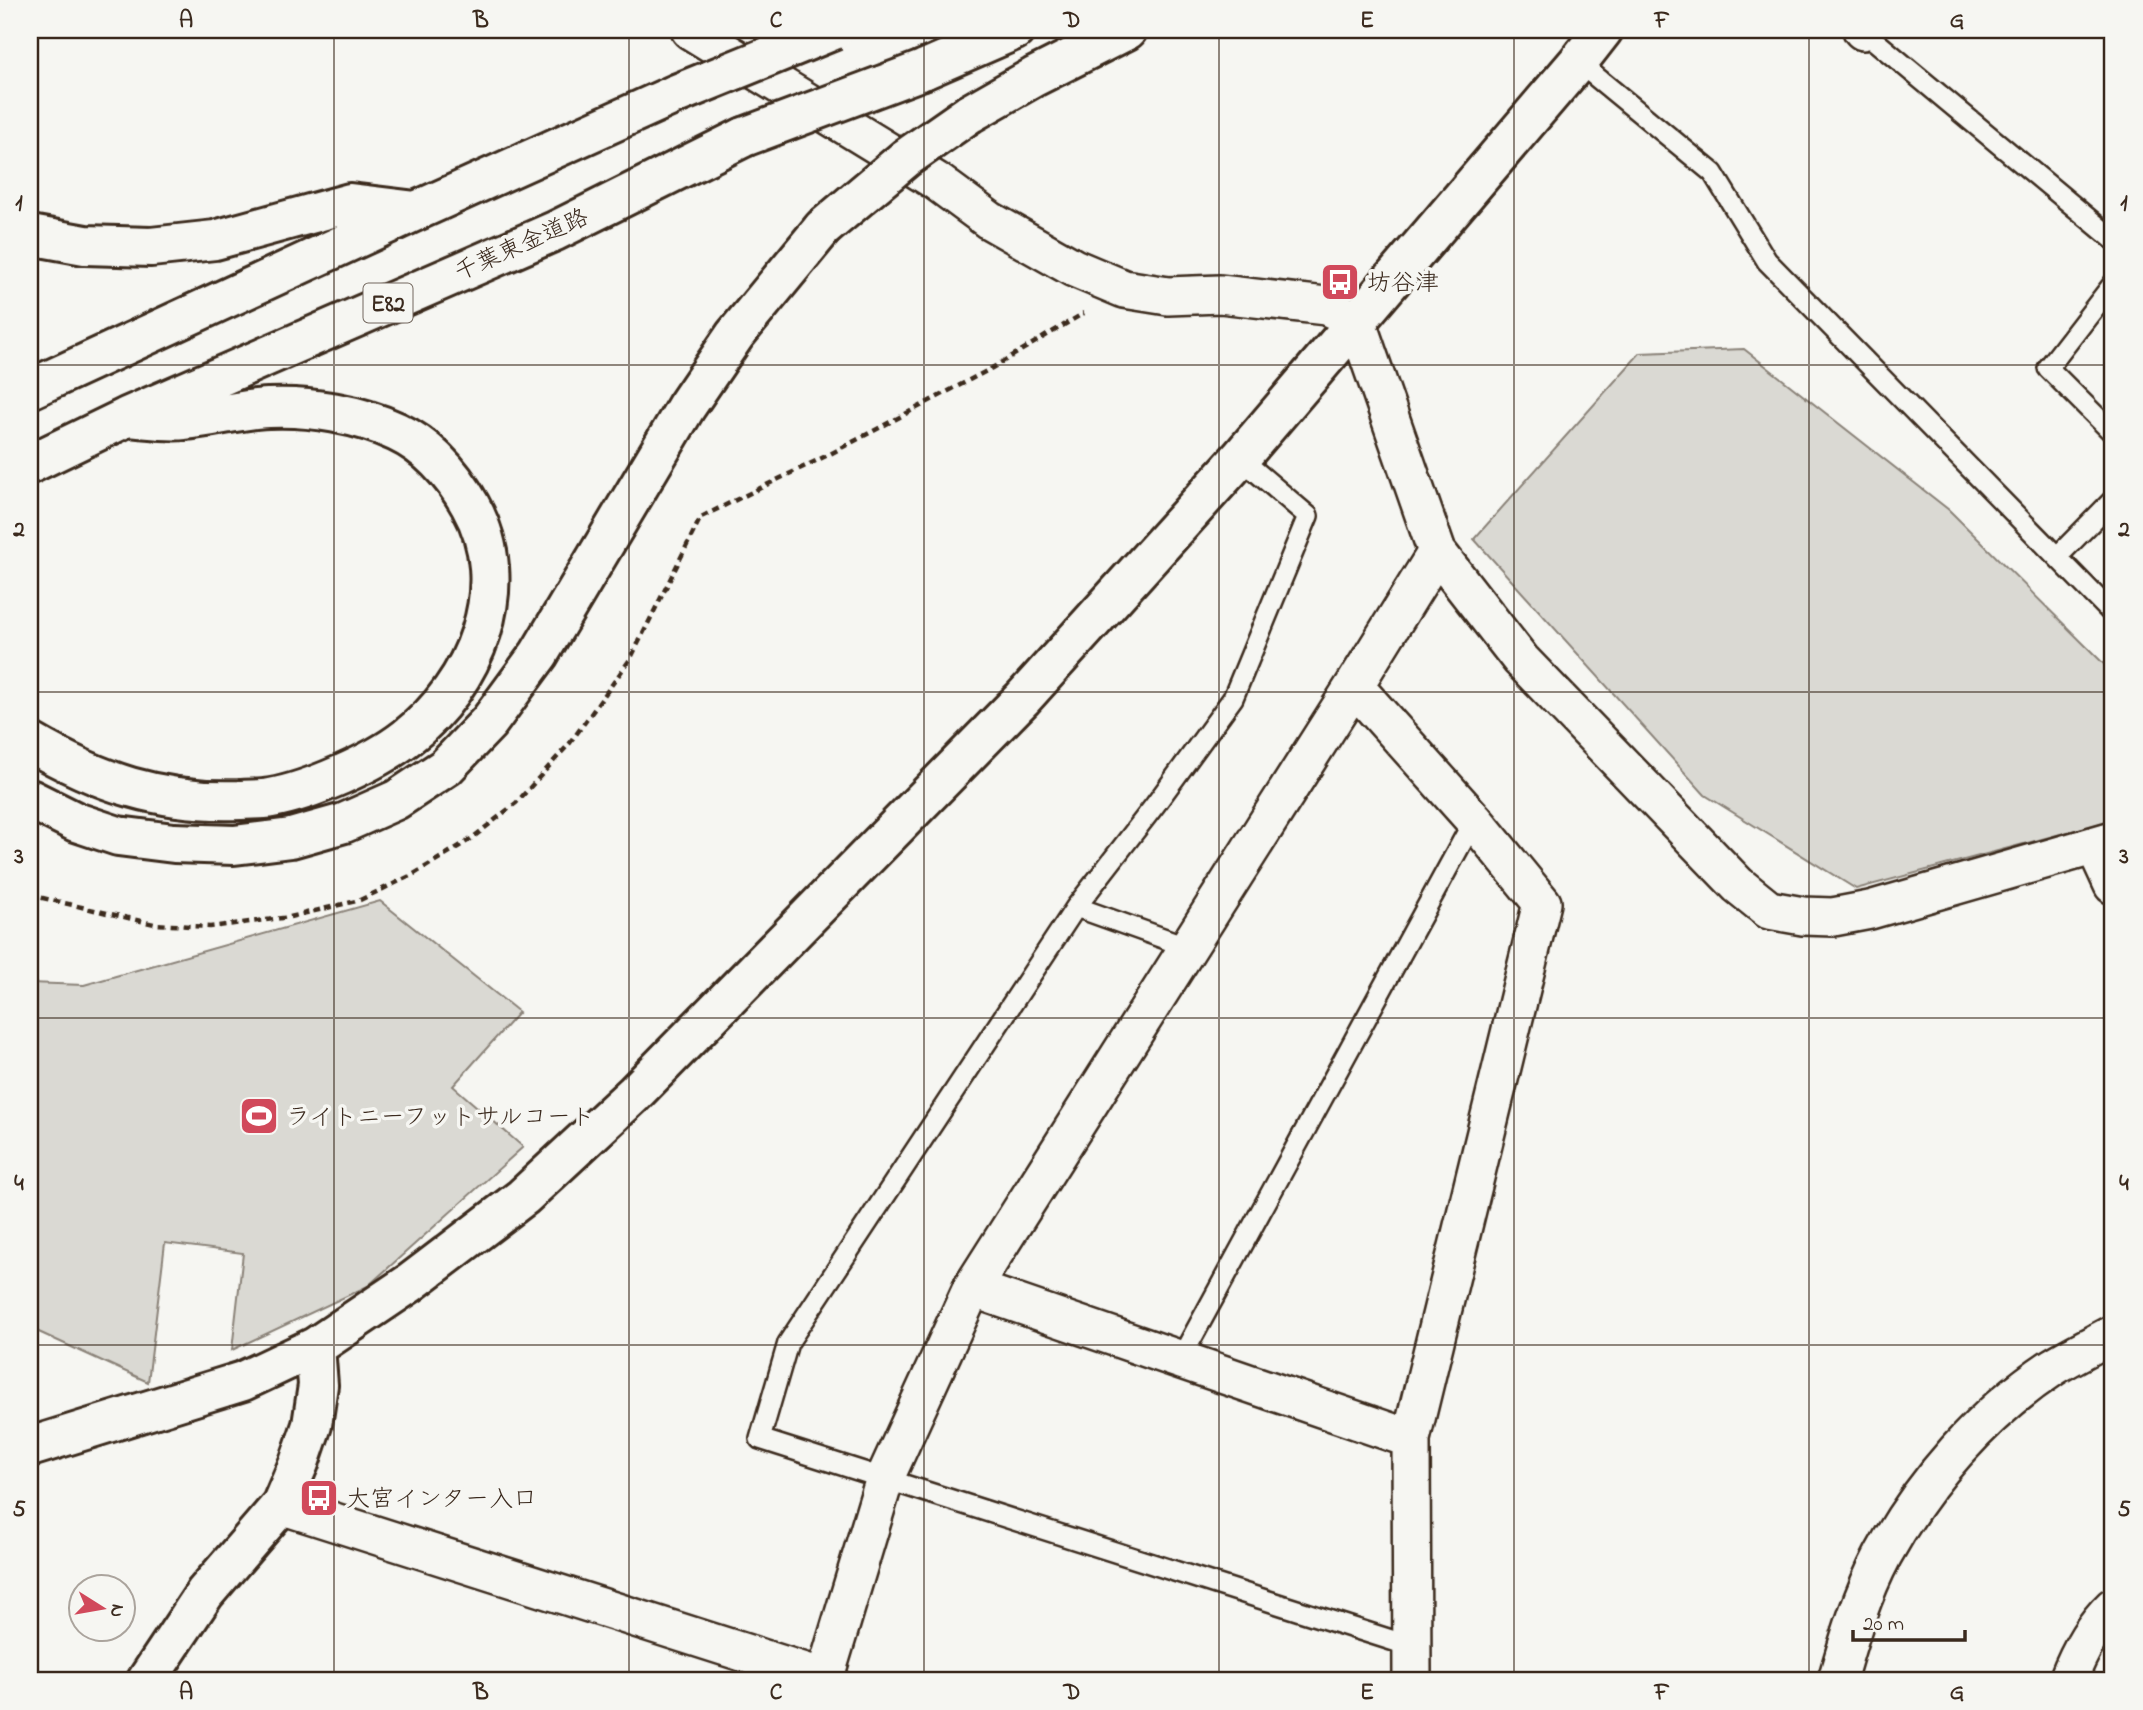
<svg xmlns="http://www.w3.org/2000/svg" width="2143" height="1710" font-family="'Indie Flower','Klee One',sans-serif">
<rect width="100%" height="100%" fill="#f6f6f2"/>
<filter id="ink" filterUnits="userSpaceOnUse"><feTurbulence type="fractalNoise" baseFrequency=".0143" numOctaves="2"/><feDisplacementMap in="SourceGraphic" scale="14" xChannelSelector="R" yChannelSelector="G"/><feConvolveMatrix kernelMatrix="1 2 1 2 8 2 1 2 1" color-interpolation-filters="sRGB"/></filter>
<g filter="url(#ink)">
<path fill="#dad9d3" stroke="#8a8278" stroke-width="2" d="M1744,349L1949,510L2113,673V820L1856,889L1705,795L1474,539L1640,353Z
M380,901L519,1012L453,1086L523,1147L368,1286L232,1350L243,1253L165,1243L148,1382L30,1328V983L84,985Z"/>
<g fill="none" stroke-linecap="round" stroke-linejoin="round">
<g stroke="#3b2a1e" stroke-width="24">
<path id="service" d="M1863,31L2113,239
M1578,62L1713,173L1767,261L2111,612
M2113,284L2048,368L2113,433
M1240,458L1308,516L1233,698L1155,805L1076,907L788,1343L760,1439L1410,1646
M2057,557L2113,500
M1076,907L1188,947
M1181,1358L1474,820"/>
</g>
<g stroke="#3b2a1e" stroke-width="42">
<path id="minor" d="M690,30L936,181L989,220L1074,268L1124,289L1168,296L1220,294L1326,306L1356,320L1437,552L1521,660L1738,885L1769,910L1803,916L1833,917L1870,910L2113,840
M1862,30L1863,31
M1354,686L1474,820L1542,903L1411,1439L1412,1680
M2095,846L2113,885
M972,1288L1411,1439
M281,1505L830,1680
M824,1680L885,1478L972,1288L1354,686L1437,552
M1837,1680C1849,1638 1862,1594 1883,1555C1923,1482 1982,1414 2053,1367C2072,1355 2093,1345 2113,1334
M2068,1680C2078,1654 2093,1626 2113,1607"/>
</g>
<g stroke="#3b2a1e" stroke-width="44">
<path id="tertiary" d="M30,1447L243,1381L315,1347L410,1283L523,1197L634,1094L1023,698L1240,458L1578,62L1603,30
M147,1680L205,1593L281,1505L299,1463L312,1425L318,1385L315,1347"/>
</g>
<g stroke="#3b2a1e" stroke-width="44">
<path id="motorway" d="M923,70L1015,30
M969,114L1034,77L1127,30
M30,235L85,245L151,247L215,240L350,203L416,211
M30,389L416,211L676,94
M30,464L127,417L555,231L744,137
M30,742C98,782 160,803 240,800C250,799 261,800 271,798C310,791 374,763 406,738C475,685 516,586 470,505C453,475 429,447 397,432C359,414 310,406 268,408C240,409 212,418 184,420C166,422 145,418 127,417
M30,799L76,822L118,836L174,843L234,845L291,838L344,823L396,800L446,767L489,722L539,654L686,407L735,335L823,228"/>
</g>
<path stroke="#3b2a1e" stroke-width="4.5" stroke-dasharray="7 5" stroke-linecap="butt" d="M30,895L154,924L210,927L290,917L360,900L414,874L471,839L516,803L570,743L631,658L701,517L830,454L992,368L1084,313"/>
<use href="#service" stroke="#f6f6f2" stroke-width="19"/>
<use href="#minor" stroke="#f6f6f2" stroke-width="37"/>
<use href="#tertiary" stroke="#f6f6f2" stroke-width="38"/>
<use href="#motorway" stroke="#f6f6f2" stroke-width="38"/>
<g stroke="#3b2a1e" stroke-width="44" stroke-linecap="butt">
<path id="motorway-bridge" d="M676,94L834,30
M744,137L923,70
M823,228L906,158L969,114"/>
</g>
<use href="#motorway-bridge" stroke="#f6f6f2" stroke-width="38"/>
</g>
</g>
<path fill="none" stroke="#3b2a1e" stroke-width="2" stroke-opacity="0.55" d="M334,30V1680M629,30V1680M924,30V1680M1219,30V1680M1514,30V1680M1809,30V1680M30,365H2113M30,692H2113M30,1018H2113M30,1345H2113"/>
<defs>
<g id="bus-square" transform="scale(2.0125)"><rect x="-9" y="-9" width="18" height="18" rx="4" fill="#d1495b" stroke="#f6f6f2"/><path d="M-5-6H5V4H4V6H2V4H-2V6H-4V4H-5ZM-3.5-4V0h7V-4ZM-3.5 1.2v1.5H-2V1.2ZM2 1.2v1.5H3.5V1.2Z" fill="#fff"/></g>
<g id="stadium-square" transform="scale(2.0125)"><rect x="-9" y="-9" width="18" height="18" rx="4" fill="#d1495b" stroke="#f6f6f2"/><path d="M0-5a6.5 5 0 1 0 0 10a6.5 5 0 1 0 0-10ZM-3.5-1.8h7v3.6h-7Z" fill="#fff"/></g>
</defs>
<g fill-rule="evenodd">
<use href="#bus-square" x="1340" y="282"/>
<use href="#stadium-square" x="259" y="1116"/>
<use href="#bus-square" x="319" y="1498"/>
</g>
<g text-anchor="middle" stroke-width="7" stroke-linejoin="round" paint-order="stroke">
<rect fill="#f6f6f2" stroke="#73675e" stroke-width="2" x="363.5" y="283.5" width="49" height="39" rx="5"/>
<g font-size="23" font-weight="bold" fill="#3b2a1e">
<text x="388" y="311">E82</text>
</g>
<g font-size="24" fill="#3b2a1e" stroke="#f6f6f2">
<text transform="translate(521 244) rotate(-24)" y="8">千葉東金道路</text>
</g>
<g font-size="24" fill="#3b2a1e" stroke="#f6f6f2" text-anchor="start">
<text x="1367" y="290">坊谷津</text>
<text x="286" y="1124">ライトニーフットサルコート</text>
<text x="346" y="1506">大宮インター入口</text>
</g>
</g>
<rect width="2143" height="1710" fill="none" stroke="#f6f6f2" stroke-width="77"/>
<g transform="translate(102 1608) rotate(101)"><circle r="33" fill="#f6f6f2" stroke="#aba49d" stroke-width="2"/>
<path d="M0-5L12 26L0 18L-12 26Z" fill="#d1495b"/>
<text y="-10" font-size="19" font-weight="bold" text-anchor="middle" fill="#3b2a1e">N</text>
</g>
<path d="M1853 1630v10h112v-10" fill="none" stroke="#3b2a1e" stroke-width="3.5"/>
<text x="1863" y="1630" font-size="21" fill="#3b2a1e" stroke="#f6f6f2" stroke-width="5" paint-order="stroke">20 m</text>
<rect x="38" y="38" width="2066" height="1634" fill="none" stroke="#3b2a1e" stroke-width="2.5"/>
<g font-size="23" text-anchor="middle" font-weight="bold" fill="#3b2a1e">
<text x="186" y="27">A</text>
<text x="481" y="27">B</text>
<text x="776" y="27">C</text>
<text x="1072" y="27">D</text>
<text x="1367" y="27">E</text>
<text x="1662" y="27">F</text>
<text x="1957" y="27">G</text>
<text x="19" y="210">1</text>
<text x="2124" y="210">1</text>
<text x="19" y="536">2</text>
<text x="2124" y="536">2</text>
<text x="19" y="863">3</text>
<text x="2124" y="863">3</text>
<text x="19" y="1190">4</text>
<text x="2124" y="1190">4</text>
<text x="19" y="1516">5</text>
<text x="2124" y="1516">5</text>
<text x="186" y="1699">A</text>
<text x="481" y="1699">B</text>
<text x="776" y="1699">C</text>
<text x="1072" y="1699">D</text>
<text x="1367" y="1699">E</text>
<text x="1662" y="1699">F</text>
<text x="1957" y="1699">G</text>
</g>
</svg>
